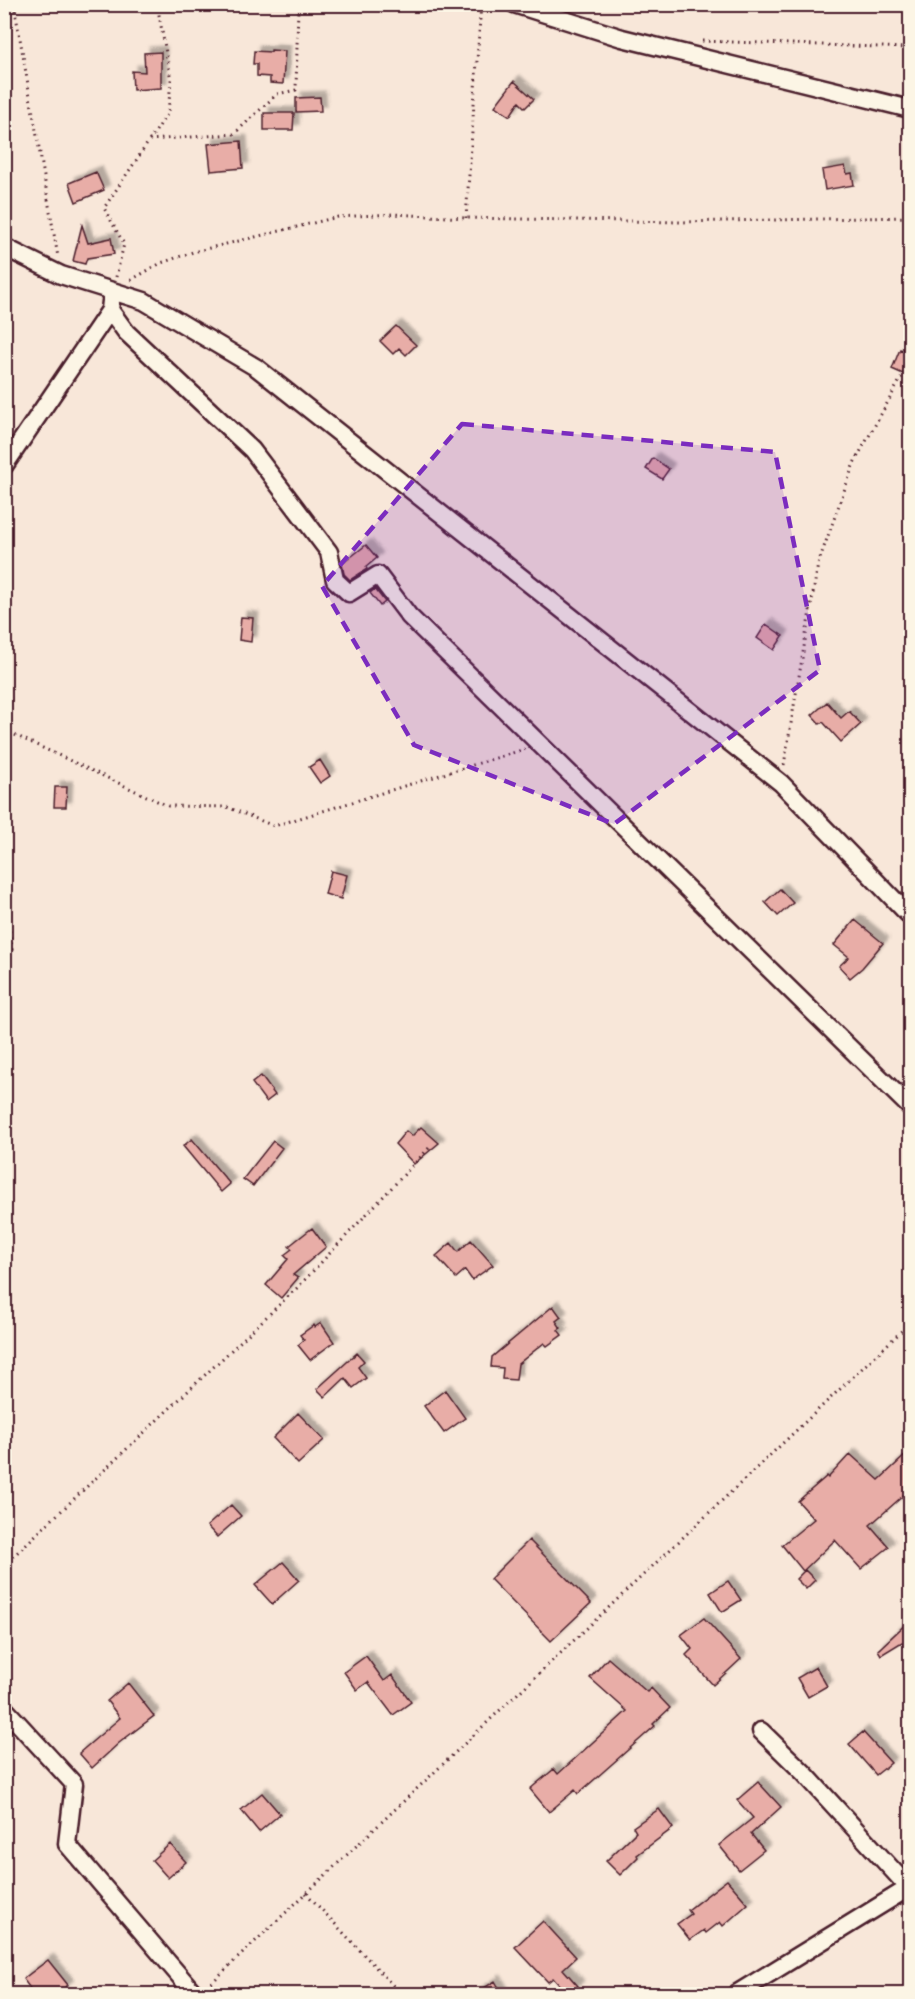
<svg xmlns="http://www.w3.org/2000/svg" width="915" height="1999" font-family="'Patrick Hand',sans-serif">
<defs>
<filter id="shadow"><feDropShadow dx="5.5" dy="-5.5" stdDeviation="1.5" flood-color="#0004"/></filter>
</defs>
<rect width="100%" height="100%" fill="#f8e7d9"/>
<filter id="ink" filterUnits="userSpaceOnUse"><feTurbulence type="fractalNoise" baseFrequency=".0167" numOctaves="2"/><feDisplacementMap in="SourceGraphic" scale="12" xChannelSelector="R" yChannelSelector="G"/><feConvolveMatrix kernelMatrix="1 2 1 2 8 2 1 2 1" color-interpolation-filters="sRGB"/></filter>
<g filter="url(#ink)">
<path fill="#e8ada7" stroke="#4a1f2b" stroke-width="1.5" filter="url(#shadow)" d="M271,50L285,51L283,84L270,83V77L257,76V64H253L254,51L271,52Z
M161,52V88L133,90L132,71L145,72L144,53Z
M514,81L534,99L525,108L519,102L510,116L495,106Z
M320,97L321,111L296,112V98Z
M264,113H294L293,130H264Z
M241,141L243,168L211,171L208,144Z
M845,166L847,174L852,173L854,185L825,190L822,170Z
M96,172L104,190L76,202L69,183Z
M82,225L88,243L111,238L114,254L87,258L85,264L73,261Z
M396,326L416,345L406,355L399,348L393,354L380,341Z
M900,349L910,353L903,374L892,369Z
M653,458L669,469L662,479L646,469Z
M366,545L377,558L366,567L367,569L350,580L344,574L342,564Z
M375,589L385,602L380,606L370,593Z
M241,617L253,618L251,642L239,640Z
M766,624L783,636L774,650L757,638Z
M827,702L841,718L849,711L861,724L841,742L823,722L820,724L812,715Z
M320,760L330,776L320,783L309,767Z
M55,787H67L66,807H54Z
M331,871L347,875L341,899L325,894Z
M780,889L793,903L778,916L765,902Z
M855,920L883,943L862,968L850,978L839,966L849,957L834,945Z
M261,1076L275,1095L266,1102L252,1083Z
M421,1127L439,1143L414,1164L395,1144L406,1131L412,1136Z
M192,1139L230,1184L221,1192L183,1146Z
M273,1141L282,1148L253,1186L243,1179Z
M312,1228L326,1247L293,1275L298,1278L281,1298L266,1285L288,1259L284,1255L292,1249L289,1246Z
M471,1240L493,1265L472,1280L465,1270L456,1278L436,1256L451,1243L458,1252Z
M553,1306L561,1317L556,1321L561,1328L558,1330L562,1335L547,1346L544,1343L518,1364L516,1380L502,1379L503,1368L491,1367L492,1357Z
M321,1323L334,1342L310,1360L298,1345L304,1340L300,1335L314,1325L315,1327Z
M357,1353L364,1361L358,1367L366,1378L353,1388L345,1378L325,1397L317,1389Z
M445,1390L465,1418L444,1433L424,1406Z
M298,1413L324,1440L298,1464L273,1438Z
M910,1451V1502L904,1495L870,1525L889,1547L861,1569L835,1540L803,1571L782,1545L814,1519L798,1501L827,1476L828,1478L850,1454L879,1480Z
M231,1505L241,1516L217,1537L207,1526Z
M529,1540L591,1603L551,1641L490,1579Z
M283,1562L299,1580L272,1604L255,1585Z
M805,1570L815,1580L806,1589L796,1579Z
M728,1581L741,1600L722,1612L710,1593Z
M704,1618L741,1659L713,1685L686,1655L692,1649L681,1635Z
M910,1620V1654L902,1642L881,1655L878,1650Z
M366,1656L384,1681L392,1675L411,1702L393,1715L368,1682L357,1690L344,1672Z
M608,1658L647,1692L651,1688L670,1708L653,1724L655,1726L578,1794L575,1790L549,1812L530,1789L554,1769L558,1774L627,1711L590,1678Z
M816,1667L827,1686L808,1697L797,1678Z
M128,1683L154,1716L119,1743L92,1768L79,1753L120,1718L107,1701Z
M863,1732L891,1763L876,1775L849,1744Z
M758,1782L781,1807L751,1834L764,1850L739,1870L719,1845L753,1818L737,1800Z
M262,1793L280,1814L259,1832L241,1810Z
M659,1809L673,1828L637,1855L638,1857L620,1875L606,1861L636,1832L633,1827Z
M170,1844L186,1862L168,1878L152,1860Z
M727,1880L748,1904L723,1926L720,1922L706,1933L704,1930L690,1940L677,1924L691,1914L688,1910Z
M543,1921L576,1957L563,1969L578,1986L568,1995L553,1978L548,1982L515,1947Z
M48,1960L68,1985L56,1995H35L23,1979Z
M495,1981L503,1995H473Z"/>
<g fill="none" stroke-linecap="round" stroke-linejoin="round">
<g stroke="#4a1f2b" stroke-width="21">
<path id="minor" d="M514,4L622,38L910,109
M4,247L61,275L144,301L257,368L781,783L910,916
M110,310L126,332L252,450L329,552L335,580L349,593L378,575L409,616L910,1107
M4,466L110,310L111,301
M4,1708L74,1784L67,1844L195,1994
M761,1731L804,1773L910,1889
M736,1994L910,1887"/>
</g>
<path stroke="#4a1f2b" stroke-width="3" stroke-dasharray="1.5 4.5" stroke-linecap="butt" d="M14,4L58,257
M702,41L910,48
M149,140L234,134L277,94L296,90L298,4
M466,218L481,4
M116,277L124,244L104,208L168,113L171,80L157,4
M131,280L161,263L193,252L338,217L394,214L466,218L680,222L910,217
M4,730L168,806L227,807L274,826L525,749
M784,765L818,564L854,463L910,362
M4,883L12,950L4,964
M4,1565L298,1287L429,1148
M306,1893L401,1994
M207,1987L910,1323"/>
<use href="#minor" stroke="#fcf5e5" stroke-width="16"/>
</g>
</g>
<path fill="#7b2cbf" fill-opacity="0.2" stroke="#7b2cbf" stroke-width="4.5" stroke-dasharray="12 8" stroke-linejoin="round" d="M462,424L775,452L820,670L614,824L414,745L322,586Z"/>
<rect width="915" height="1999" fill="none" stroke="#fcf5e5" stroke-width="24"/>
<rect x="12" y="12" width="891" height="1975" fill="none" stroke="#4a1f2b" stroke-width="2" filter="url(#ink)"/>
</svg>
